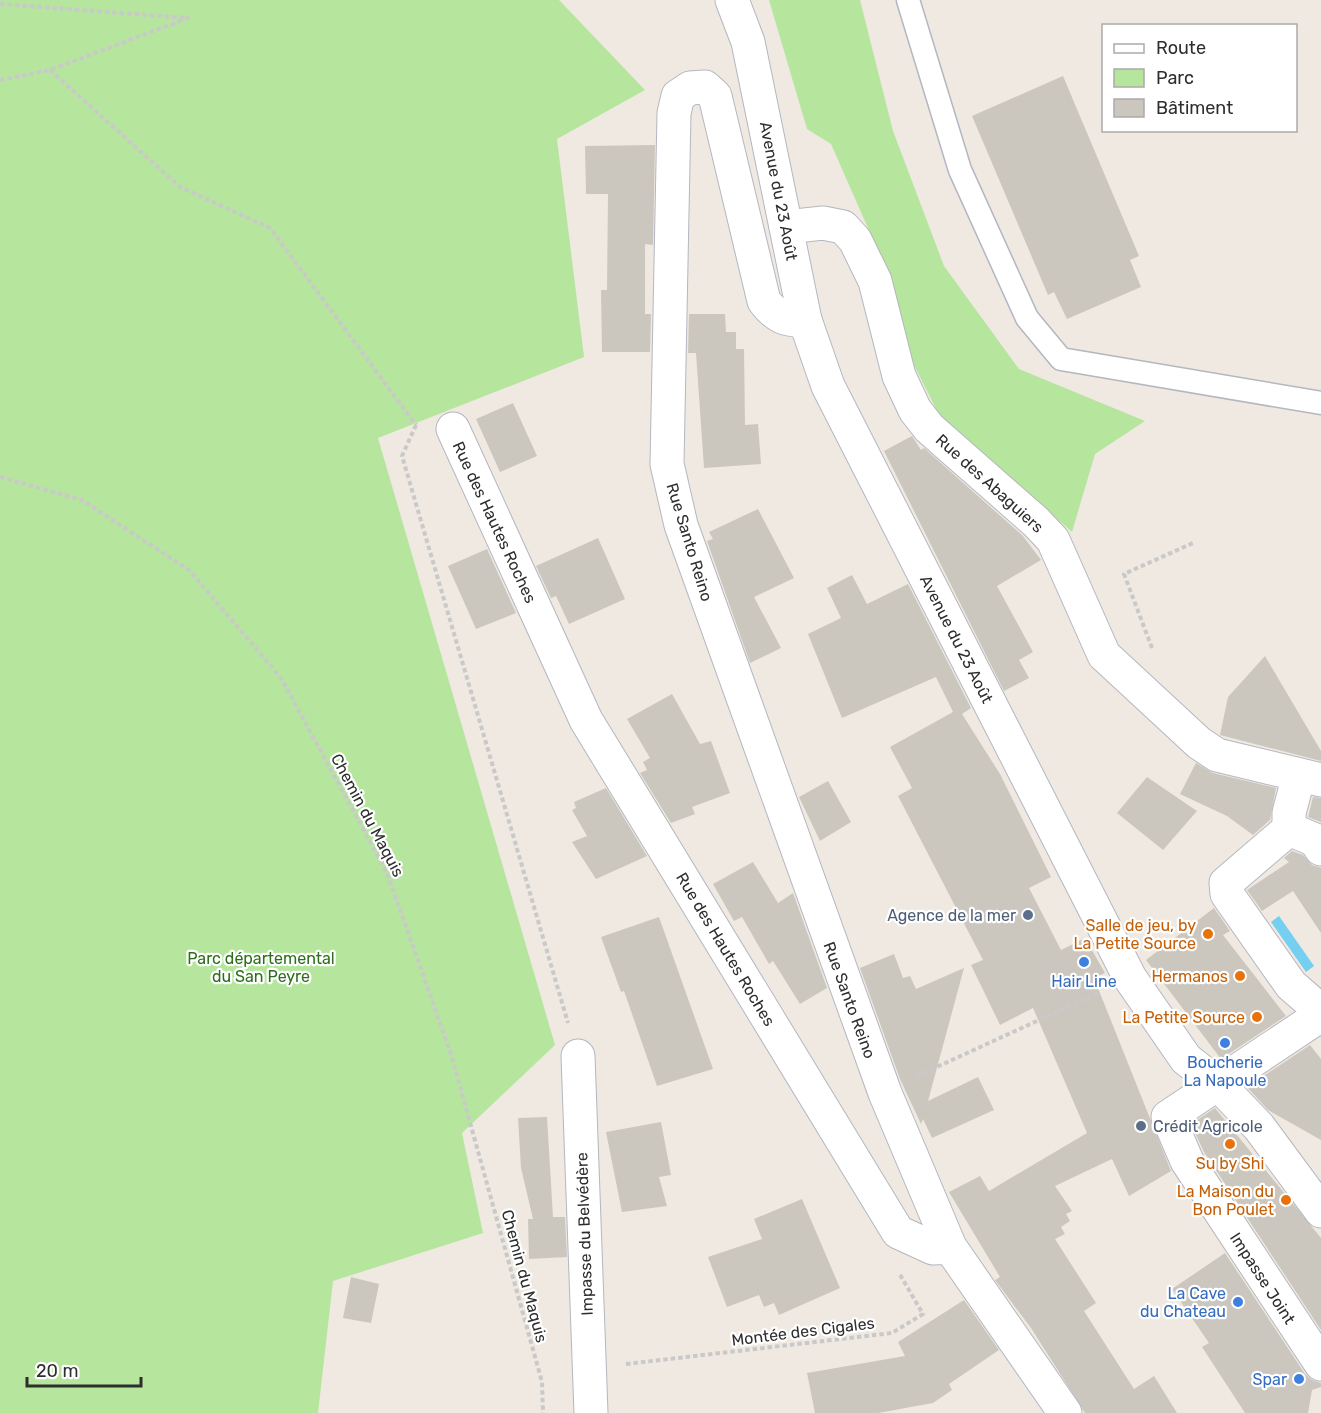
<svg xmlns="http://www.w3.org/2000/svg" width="1321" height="1413" font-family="Rubik,sans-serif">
<rect width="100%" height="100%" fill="#efe9e1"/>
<path fill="#b6e59e" d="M0,0H559L645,90L557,139L584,357L378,438L555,1045L462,1133L483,1233L333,1281L318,1413H0Z
M769,0H860L893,131L944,266L1019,369L1145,421L1095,454L1072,532L939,415L910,357L896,305L875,244L831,144L807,129Z"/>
<path fill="#75cff0" d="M1279,916L1314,966L1306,972L1271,922Z"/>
<path fill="#cbc7bf" d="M1063,76L1139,256L1130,260L1141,287L1067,319L1054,292L1048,295L972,116Z
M655,145L653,245L645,244V314H651L650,352H602L601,290H607L608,194H586L585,146Z
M689,314H725L726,332H736V349H744L745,425L758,424L761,464L704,468L696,353H688Z
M513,403L537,456L500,472L476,419Z
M912,436L921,450L924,448L1023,536L1041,560L997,586L1033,652L1019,660L1029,678L1004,691L884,451Z
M758,509L794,578L754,597L781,648L750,663L707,541L713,539L709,532Z
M598,538L625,599L569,624L556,596L551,598L536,566Z
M487,549L516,613L476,629L448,566Z
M852,575L867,604L908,584L971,708L962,714L1000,774L1051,877L1029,888L1061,950L1085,938L1105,973L1094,978L1171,1171L1129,1196L1112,1159L1055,1186L1072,1211L1066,1214L1070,1221L1061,1227L1065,1234L1055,1239L1096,1303L1084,1311L1134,1389L1154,1376L1177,1413H1085L1031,1328L995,1280L1000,1277L949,1192L980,1176L989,1191L1087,1133L1033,1008L1000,1025L971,965L983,960L898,796L912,788L890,747L953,712L936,677L842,718L808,634L841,618L827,588Z
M1265,656L1321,751V761L1220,735L1228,697Z
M672,694L700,744L711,741L730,793L692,807L695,814L671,823L640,773L647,770L643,762L650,758L627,719Z
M1196,763L1213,773L1276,788L1270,820L1253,835L1227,816L1180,794Z
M1147,777L1197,811L1163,850L1117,813Z
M828,781L851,822L820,841L799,797Z
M606,788L647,856L596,879L572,842L587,836L572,810L576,808L574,802Z
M1313,797L1321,798V822L1308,817Z
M1292,851L1303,855L1312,865L1321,868V933L1293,891L1262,911L1247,890L1289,862L1284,858Z
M753,862L778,903L793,893L827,988L800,1004L773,961L769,964L742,917L734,921L713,884Z
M1214,908L1230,931L1223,935L1286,1016L1221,1059L1146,960Z
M659,917L713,1069L657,1086L624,991L621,992L601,937Z
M894,954L903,978L910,976L916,989L964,968L928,1101L978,1077L994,1110L932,1138L923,1119L921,1124L900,1079L860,968Z
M1310,1045L1321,1059V1140L1268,1110L1247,1087Z
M1215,1108L1321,1238V1330L1204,1152L1191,1124Z
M547,1117L553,1217H565L567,1257L529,1259L528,1219H533L521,1168L518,1118Z
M661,1122L671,1175L659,1177L667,1206L622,1212L606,1132Z
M802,1199L840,1288L779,1315L774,1303L764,1307L759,1295L727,1307L708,1257L762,1239L754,1219Z
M1225,1253L1305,1374L1312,1380L1321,1383V1387L1312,1390L1308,1413H1245L1202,1347L1209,1343L1172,1289Z
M351,1277L379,1284L371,1323L343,1318Z
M964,1300L999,1350L949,1384L952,1390L933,1403L878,1413H815L807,1373L905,1356L898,1342Z"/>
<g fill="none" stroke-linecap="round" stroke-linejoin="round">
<g stroke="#b4b7c1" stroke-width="25">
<path id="lane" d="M908,0L960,170L1027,318L1061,359L1321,403"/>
</g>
<g stroke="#b4b7c1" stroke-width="35">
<path id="street" d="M786,227L823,223L843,227L855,240L875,281L899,376L915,410L929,428L1036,522L1053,540L1104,655L1199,743L1217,755L1321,780
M805,320C786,321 776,317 764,301L715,96L705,87L690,88L678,96L674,113L667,464L681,525L885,1093L950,1247L1065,1413
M453,429L586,720L898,1232L933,1248L950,1247
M1299,775L1289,813V829L1226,883L1227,894L1291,985L1321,1011
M1289,829L1315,840L1321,849
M1321,1015L1168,1117L1187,1161L1321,1364
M578,1056L591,1413"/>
</g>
<g stroke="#b4b7c1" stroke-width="35">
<path id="secondary" d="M732,0L748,42L805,320L828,386L1130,978L1186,1059L1219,1085L1259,1127L1321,1211"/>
</g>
<path stroke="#c9c9c9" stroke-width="4" stroke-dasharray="4.5 3" stroke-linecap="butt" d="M0,4L188,18L50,70L0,80
M50,70L180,187L270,228L416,425
M416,425L402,456L568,1023
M0,477L82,500L189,570L281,678L387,873L451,1054L542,1382L543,1413
M1152,648L1124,574L1193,543
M917,1076L1098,993
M626,1364L892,1333L923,1314L899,1273"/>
<use href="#lane" stroke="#fff" stroke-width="22"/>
<use href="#street" stroke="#fff" stroke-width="33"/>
<use href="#secondary" stroke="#fff" stroke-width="33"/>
</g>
<g fill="#5c6f8a" stroke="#fff" stroke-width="2">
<circle cx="1028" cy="915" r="6"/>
<circle cx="1141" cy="1126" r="6"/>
</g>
<g fill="#e8710a" stroke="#fff" stroke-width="2">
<circle cx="1208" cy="934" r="6"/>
<circle cx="1240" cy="976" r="6"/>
<circle cx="1257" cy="1017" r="6"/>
<circle cx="1230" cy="1144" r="6"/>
<circle cx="1286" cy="1200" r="6"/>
</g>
<g fill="#3f7fe0" stroke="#fff" stroke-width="2">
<circle cx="1084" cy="962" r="6"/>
<circle cx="1225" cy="1043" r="6"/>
<circle cx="1238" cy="1302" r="6"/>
<circle cx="1299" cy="1379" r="6"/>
</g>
<g text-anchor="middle" stroke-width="4.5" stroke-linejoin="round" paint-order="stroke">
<g font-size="16" fill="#2e2e2e" stroke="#fff">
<text transform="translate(779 191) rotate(79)" y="6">Avenue du 23 Août</text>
<text transform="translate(990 483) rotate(42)" y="6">Rue des Abaguiers</text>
<text transform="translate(495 522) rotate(65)" y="6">Rue des Hautes Roches</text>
<text transform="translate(690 542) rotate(73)" y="6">Rue Santo Reino</text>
<text transform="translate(957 639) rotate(63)" y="6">Avenue du 23 Août</text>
<text transform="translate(368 815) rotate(62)" y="6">Chemin du Maquis</text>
<text transform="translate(726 949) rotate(59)" y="6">Rue des Hautes Roches</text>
<text transform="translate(850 1000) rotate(70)" y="6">Rue Santo Reino</text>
<text transform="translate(584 1234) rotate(-92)" y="6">Impasse du Belvédère</text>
<text transform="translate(525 1276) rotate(75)" y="6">Chemin du Maquis</text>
<text transform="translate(1263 1278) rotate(57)" y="6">Impasse Joint</text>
<text transform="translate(803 1331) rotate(-7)" y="6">Montée des Cigales</text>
</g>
<g font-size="16" fill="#4e5e75" stroke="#fff" text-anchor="end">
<text x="1016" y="921">Agence de la mer</text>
<text x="1153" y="1132" text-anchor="start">Crédit Agricole</text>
</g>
<g font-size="16" fill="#c56008" stroke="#fff" text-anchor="end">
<text x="1196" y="931">Salle de jeu, by<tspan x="1196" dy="18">La Petite Source</tspan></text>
<text x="1228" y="982">Hermanos</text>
<text x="1245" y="1023">La Petite Source</text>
<text x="1230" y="1169" text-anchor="middle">Su by Shi</text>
<text x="1274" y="1197">La Maison du<tspan x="1274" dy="18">Bon Poulet</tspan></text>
</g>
<g font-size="16" fill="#2c6e1b" stroke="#fff">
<text x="261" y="964">Parc départemental<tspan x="261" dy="18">du San Peyre</tspan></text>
</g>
<g font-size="16" fill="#366cbe" stroke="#fff">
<text x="1084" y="987">Hair Line</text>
<text x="1225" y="1068">Boucherie<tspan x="1225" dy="18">La Napoule</tspan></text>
<text x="1226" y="1299" text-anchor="end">La Cave<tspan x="1226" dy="18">du Chateau</tspan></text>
<text x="1287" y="1385" text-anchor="end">Spar</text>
</g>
</g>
<rect x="1102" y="24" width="195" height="108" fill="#ffffff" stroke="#ababab" stroke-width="1.5"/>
<rect x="1114" y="44" width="30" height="9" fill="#ffffff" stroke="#ababab" stroke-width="1.5"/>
<text x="1156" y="54" font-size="18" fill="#2e2e2e">Route</text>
<rect x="1114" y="69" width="30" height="18" fill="#b6e59e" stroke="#ababab" stroke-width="1.5"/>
<text x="1156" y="84" font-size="18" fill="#2e2e2e">Parc</text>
<rect x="1114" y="99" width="30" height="18" fill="#cbc7bf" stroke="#ababab" stroke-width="1.5"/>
<text x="1156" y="114" font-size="18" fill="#2e2e2e">Bâtiment</text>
<path d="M27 1377v9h114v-9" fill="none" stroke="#2e2e2e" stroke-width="3"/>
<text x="36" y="1377" font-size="18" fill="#2e2e2e" stroke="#ffffff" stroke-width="4.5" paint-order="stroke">20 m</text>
</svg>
